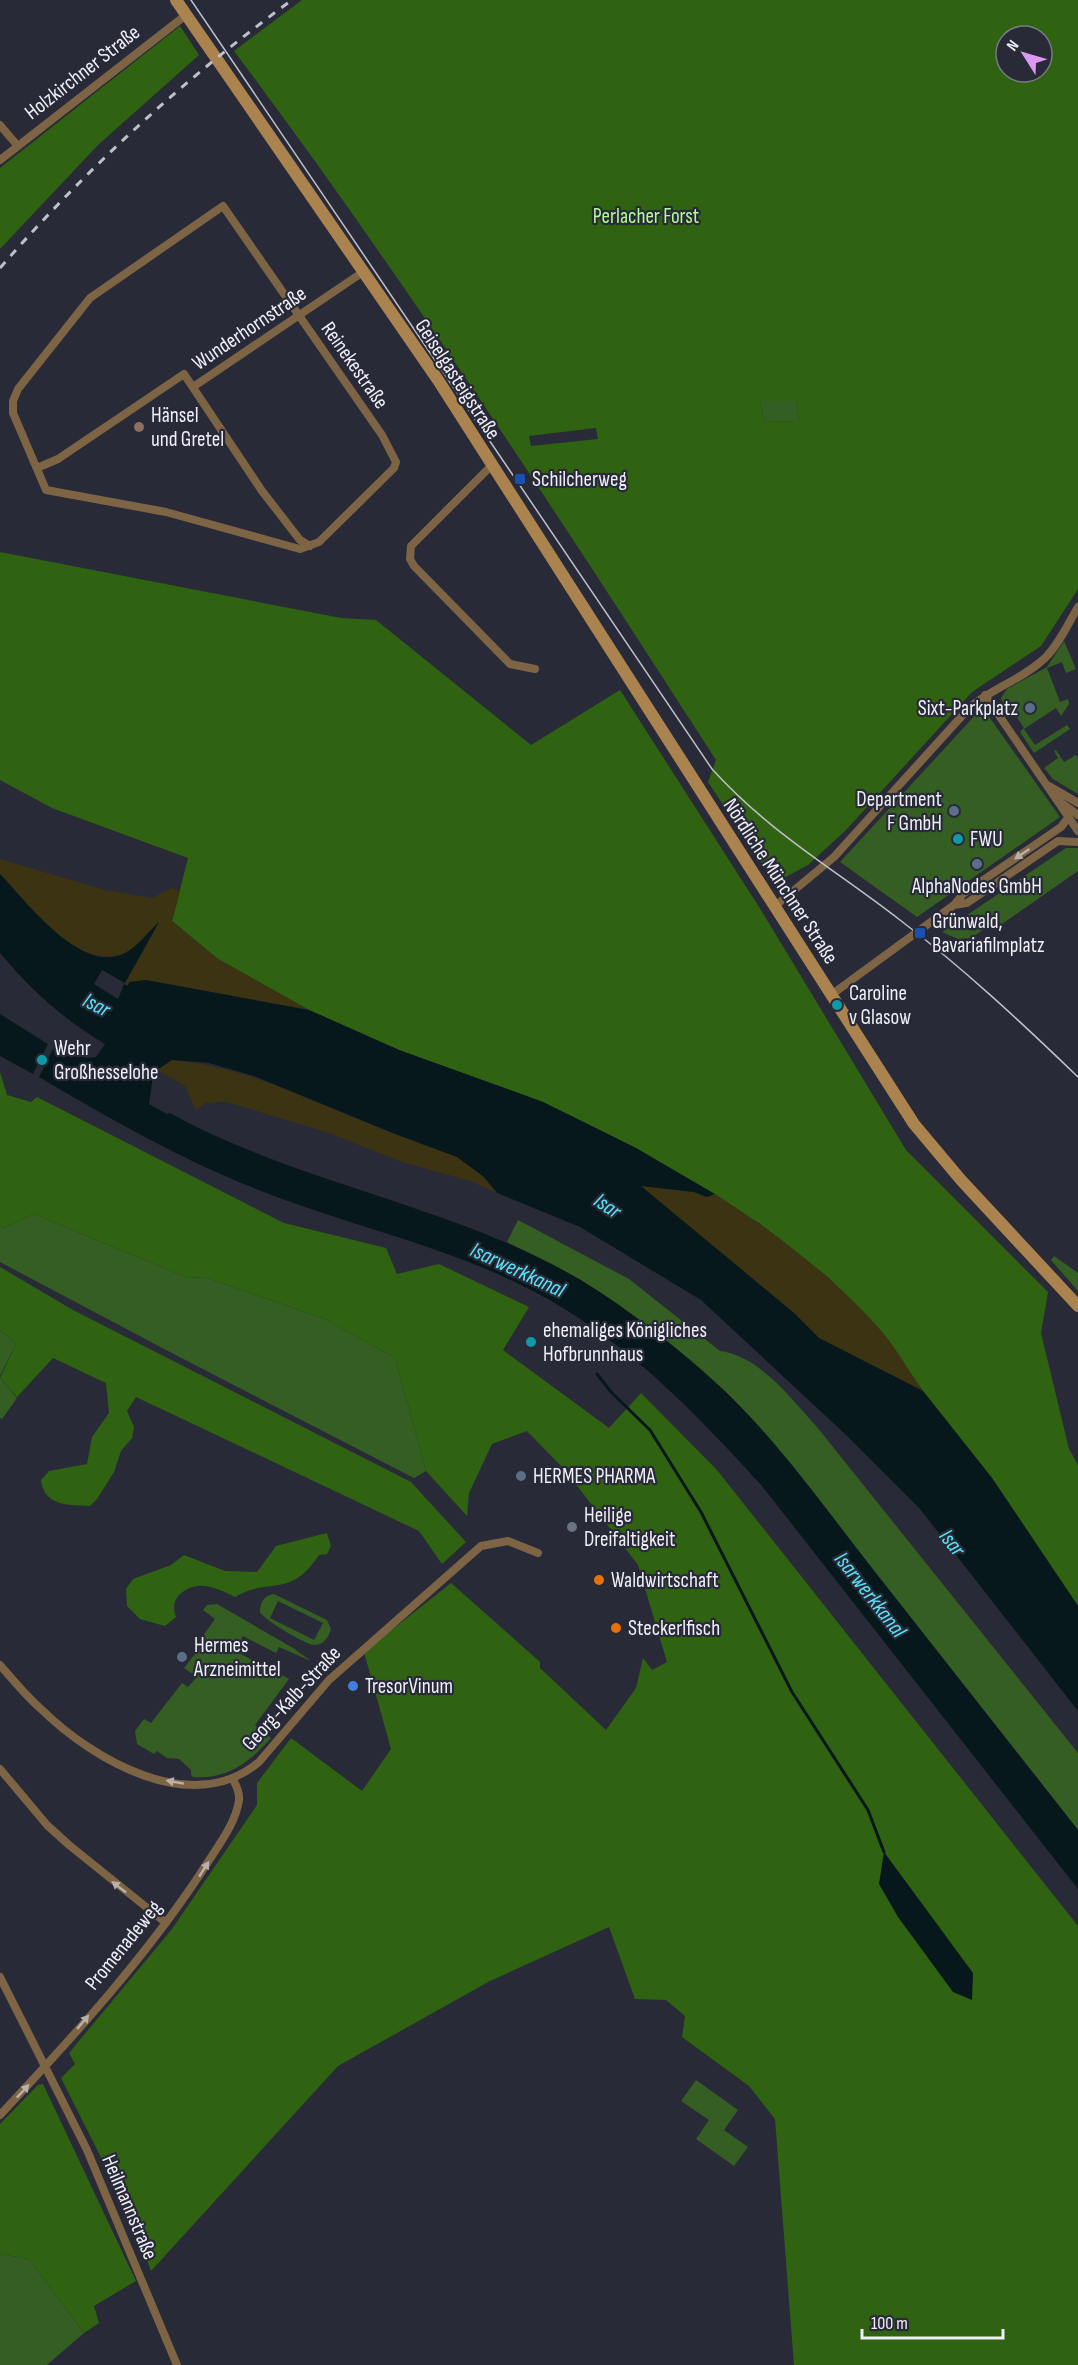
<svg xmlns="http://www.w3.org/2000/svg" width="1078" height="2365" font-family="'Sofia Sans Condensed',sans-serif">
<rect width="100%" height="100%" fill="#292a37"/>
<path fill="#355e22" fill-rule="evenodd" d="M760,401H796L799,421L764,422Z
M1064,641L1076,669L1066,673L1062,662L1047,668L1060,702L1068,699L1069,704L1061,716L1056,708L1024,729L1035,745L1067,725L1070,729L1034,753L1020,732L1024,728L1012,709L1006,713L1001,698L1007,689L1047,667Z
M979,711H985L1060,817L917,917L840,862Z
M1056,750L1064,762L1076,755L1078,758V794L1053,779L1044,768L1058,758L1054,751Z
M1066,848H1078V871L1002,924L983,930L971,938L958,939L942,932Z
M34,1214L188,1278L204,1277L325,1319L395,1358L426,1471L414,1478L166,1350L0,1262V1225L3,1228Z
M518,1220L629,1279L720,1351C760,1356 791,1399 817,1427L1078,1753V1830L788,1461L730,1396L644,1324L581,1280L507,1242Z
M1054,1256L1078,1273V1291L1051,1260Z
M0,1330L16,1344L0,1376Z
M0,1378L17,1398L2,1419L0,1418Z
M274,1594L327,1620L331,1629C329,1636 324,1645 315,1645C306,1645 264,1620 260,1612C260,1603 264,1595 274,1594ZM278,1601L323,1623L314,1640L270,1618Z
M217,1604L293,1648L311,1661L279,1647L276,1653L243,1636L235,1651L289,1679L255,1725L271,1738C250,1762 227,1780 193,1777L191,1775V1770L179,1759L167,1758L157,1751L154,1754L137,1744L135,1731L144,1719L151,1723L182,1683L188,1687L197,1677L184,1668L198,1650L195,1647L215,1619L203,1610L207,1605Z
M696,2080L738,2110L724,2130L748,2147L734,2166L696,2139L709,2120L681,2101Z
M0,2254L29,2259L84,2333L47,2365H0Z"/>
<path fill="#2f6311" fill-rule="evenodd" d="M302,0H1078V589L1041,646L972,692L846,830L808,865L782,879L769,874L708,782L716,760C561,520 405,279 234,51ZM1006,36H1042V72H1006ZM760,401H796L799,421L764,422ZM596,428L598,439L531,446L529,436Z
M180,26L199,55L98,145L0,249V168Z
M0,552L341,618L376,620L531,745L620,690L761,910L906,1150L1048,1292L1041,1333L1069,1449L1078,1465V1606L992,1478L923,1391L879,1329L829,1278L759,1223L636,1148L543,1102L399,1050L309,1010L218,959L172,921L188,858L52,808L0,780Z
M0,1072L7,1095L31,1102L37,1097L284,1223L386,1248L397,1274L439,1264L529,1307L503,1350L609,1428L641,1393L717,1470L1078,1926V2365H794L775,2119L749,2086L682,2037L685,2016L666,2000L635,1999L609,1927L490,1981L338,2066L151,2271L129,2213L61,2078L75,2064L69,2053L172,1929L257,1805V1783L291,1738L362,1791L391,1749L364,1652L451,1583L540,1662V1668L606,1730L636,1688L643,1658L652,1670L667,1662L638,1565L565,1470L527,1431L492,1444L469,1493L467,1516L426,1471L395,1358L325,1319L204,1277L188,1278L34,1214L3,1228L0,1225Z
M0,1267L73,1310L411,1482L466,1542L442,1564L419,1531L136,1397L127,1411L134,1427L132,1438L121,1451L114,1472L97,1499L90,1506C68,1505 44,1506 41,1480L49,1471L87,1464L92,1437L109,1413L106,1383L53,1358L17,1397L0,1378L16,1344L0,1330Z
M327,1533L331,1546L327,1554L319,1555C289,1600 270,1576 235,1597C215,1587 198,1579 180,1594C173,1601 173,1608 176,1617L165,1626L140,1619L127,1606L126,1589L133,1579L171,1565L184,1555L225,1571L257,1572L276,1546Z
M43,2084L136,2281L94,2306L99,2323L84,2333L29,2259L0,2254V2124L38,2085Z"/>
<path fill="#3b3312" d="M0,859L105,890L152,898L172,888L180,891L172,921L218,959L309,1010L146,980L128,984L125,983L158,924C148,932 135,950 123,954C72,969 30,905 0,874Z
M172,1060C247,1067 306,1099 375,1126C401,1137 431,1144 456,1156C472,1164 486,1179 497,1193L470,1181L402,1162L326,1132L227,1102L205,1103L196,1111L185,1086L157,1070Z
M640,1186L694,1192L706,1197L715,1194C774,1232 831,1275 878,1327C895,1346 908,1370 923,1391L819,1338L794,1313Z"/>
<path fill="#06181b" d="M0,874C26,901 82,976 125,953C137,947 149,931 159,922L125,983L102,970L94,984L118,999L124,984L128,986L129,982L146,980L309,1010L399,1050L543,1102L636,1148L715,1194L707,1197L694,1192L641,1186L794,1313L819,1338L923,1391L992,1478L1078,1606V1711L920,1509L844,1433L701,1300L580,1227L497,1193L484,1177L457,1157L395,1134L254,1076L209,1063L172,1060L157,1070L155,1069L151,1076L153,1077L149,1104L167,1114L170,1113C300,1185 450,1204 579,1279C628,1308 690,1357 730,1396C787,1452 833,1519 882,1581C947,1664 1013,1747 1078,1830V1889L762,1486C702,1420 640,1355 563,1308C477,1255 379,1234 285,1200C198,1169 118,1124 39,1077L54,1047C72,1048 76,1061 96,1057L105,1044C62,1018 33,992 0,953Z
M0,1014L48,1044L33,1074L0,1056Z
M884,1852L973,1973L972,2000L953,1992L898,1917L879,1884Z"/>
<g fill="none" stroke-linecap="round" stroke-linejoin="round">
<path stroke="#06181b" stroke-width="3" d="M597,1374L611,1392L650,1430L701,1512L792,1692L868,1810L884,1852"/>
<path stroke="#7c6444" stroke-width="8" d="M0,125L17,145
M0,160L186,15
M223,206L382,435L396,462L394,468L319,542L300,549L166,512L46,490L13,413V401L18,389L90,298Z
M193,387L363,272
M492,465L411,546L410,559L414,566L510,664L535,669
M37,468L58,459L184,374L262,491L300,540L310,546
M985,695L1078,831
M1049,786L1078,803
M1059,801L1078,815
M954,905L967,903L1058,841L1078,842
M774,907L834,857L970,707C993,688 1023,679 1045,658C1059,644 1068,624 1078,607
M831,995L954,905L963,894L1061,827L1068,818
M0,1665C13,1680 26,1696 41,1709C93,1760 192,1818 259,1762L329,1680L481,1546L508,1541L538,1553
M0,1769L47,1825L69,1845L166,1923
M0,1977L87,2150L177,2365
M0,2115C73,2037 148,1955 206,1865C218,1846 236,1823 239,1800C240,1792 236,1786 233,1779"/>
<path stroke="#aa834f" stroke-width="12" d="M176,0L438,380L914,1124L961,1180L1078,1306"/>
<path stroke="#bfc0ca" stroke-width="1.5" d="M191,0L712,769C770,833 833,868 900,920C963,968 1021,1022 1078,1077"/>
<path stroke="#bfc0ca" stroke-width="3" stroke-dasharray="8 8" stroke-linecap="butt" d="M0,268C87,168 185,78 292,0"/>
</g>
<defs><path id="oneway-solid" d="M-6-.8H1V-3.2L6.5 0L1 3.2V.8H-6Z" transform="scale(1.5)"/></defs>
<g fill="#bbb0a7">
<use href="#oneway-solid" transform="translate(1022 854) rotate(146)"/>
<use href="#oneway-solid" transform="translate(175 1782) rotate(-170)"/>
<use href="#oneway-solid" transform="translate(204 1869) rotate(-57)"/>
<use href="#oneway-solid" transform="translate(119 1887) rotate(-142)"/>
<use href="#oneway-solid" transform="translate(83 2022) rotate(-50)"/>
<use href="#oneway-solid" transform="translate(23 2091) rotate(-47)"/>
</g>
<circle fill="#8d6e63" stroke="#292a37" stroke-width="2" cx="139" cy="427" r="6"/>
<g fill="#1a4fb4" stroke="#292a37" stroke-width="2">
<rect x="514" y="473" width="12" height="12" rx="3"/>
<rect x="914" y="927" width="12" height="12" rx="3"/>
</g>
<g fill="#5c6f8a" stroke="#292a37" stroke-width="2">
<circle cx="1030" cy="708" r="6"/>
<circle cx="954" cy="811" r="6"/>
<circle cx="977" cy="864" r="6"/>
<circle cx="521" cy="1476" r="6"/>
<circle cx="182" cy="1657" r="6"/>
</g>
<g fill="#0f9aa8" stroke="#292a37" stroke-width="2">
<circle cx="958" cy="839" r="6"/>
<circle cx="837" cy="1005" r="6"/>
<circle cx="42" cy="1060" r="6"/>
<circle cx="531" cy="1342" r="6"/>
</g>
<circle fill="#6b7280" stroke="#292a37" stroke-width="2" cx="572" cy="1527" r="6"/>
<g fill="#e8710a" stroke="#292a37" stroke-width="2">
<circle cx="599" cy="1580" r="6"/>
<circle cx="616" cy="1628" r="6"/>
</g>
<circle fill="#3f7fe0" stroke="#292a37" stroke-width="2" cx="353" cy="1686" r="6"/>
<g text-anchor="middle" stroke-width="4.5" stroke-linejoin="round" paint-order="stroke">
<g font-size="21" fill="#eeeff8" stroke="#292a37">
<text transform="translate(82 72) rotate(-38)" y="7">Holzkirchner Straße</text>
<text transform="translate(249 328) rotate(-34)" y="7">Wunderhornstraße</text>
<text transform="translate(355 365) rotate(55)" y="7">Reinekestraße</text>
<text transform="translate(458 379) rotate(57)" y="7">Geiselgasteigstraße</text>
<text transform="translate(781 881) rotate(57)" y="7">Nördliche Münchner Straße</text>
<text transform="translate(291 1698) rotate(-47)" y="7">Georg-Kalb-Straße</text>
<text transform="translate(123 1945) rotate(-51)" y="7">Promenadeweg</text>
<text transform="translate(130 2207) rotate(67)" y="7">Heilmannstraße</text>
</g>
<g font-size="21" fill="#b2fb93" stroke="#292a37">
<text x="646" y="223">Perlacher Forst</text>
</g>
<g font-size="21" fill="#eeeff8" stroke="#292a37" text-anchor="start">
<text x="151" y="422">Hänsel<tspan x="151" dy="24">und Gretel</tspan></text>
<text x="532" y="486">Schilcherweg</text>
<text x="1018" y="715" text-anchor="end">Sixt-Parkplatz</text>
<text x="942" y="806" text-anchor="end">Department<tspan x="942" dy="24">F GmbH</tspan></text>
<text x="970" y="846">FWU</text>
<text x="977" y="893" text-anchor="middle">AlphaNodes GmbH</text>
<text x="932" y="928">Grünwald,<tspan x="932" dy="24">Bavariafilmplatz</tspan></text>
<text x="849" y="1000">Caroline<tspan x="849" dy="24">v Glasow</tspan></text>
<text x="54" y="1055">Wehr<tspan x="54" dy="24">Großhesselohe</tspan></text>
<text x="543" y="1337">ehemaliges Königliches<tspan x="543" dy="24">Hofbrunnhaus</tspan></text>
<text x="533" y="1483">HERMES PHARMA</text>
<text x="584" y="1522">Heilige<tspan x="584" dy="24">Dreifaltigkeit</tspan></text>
<text x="611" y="1587">Waldwirtschaft</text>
<text x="628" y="1635">Steckerlfisch</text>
<text x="194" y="1652">Hermes<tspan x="194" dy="24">Arzneimittel</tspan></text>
<text x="365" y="1693">TresorVinum</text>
</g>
<g font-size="22" font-style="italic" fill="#56e3fa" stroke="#292a37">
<text transform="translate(97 1004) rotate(27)" y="8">Isar</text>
<text transform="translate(608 1205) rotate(34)" y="8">Isar</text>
<text transform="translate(518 1269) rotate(25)" y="8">Isarwerkkanal</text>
<text transform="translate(953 1542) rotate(52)" y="8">Isar</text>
<text transform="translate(871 1594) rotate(52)" y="8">Isarwerkkanal</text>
</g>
</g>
<g transform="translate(1024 54) rotate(307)"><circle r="28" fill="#292a37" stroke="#787984" stroke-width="1.5"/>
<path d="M0-4.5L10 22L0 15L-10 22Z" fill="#de98f2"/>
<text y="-9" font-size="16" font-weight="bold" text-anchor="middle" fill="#eeeff8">N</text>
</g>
<path d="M862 2329v9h141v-9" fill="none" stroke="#eeeff8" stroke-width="3"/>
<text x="871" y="2329" font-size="18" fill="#eeeff8" stroke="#292a37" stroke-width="4.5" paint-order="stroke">100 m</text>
</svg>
